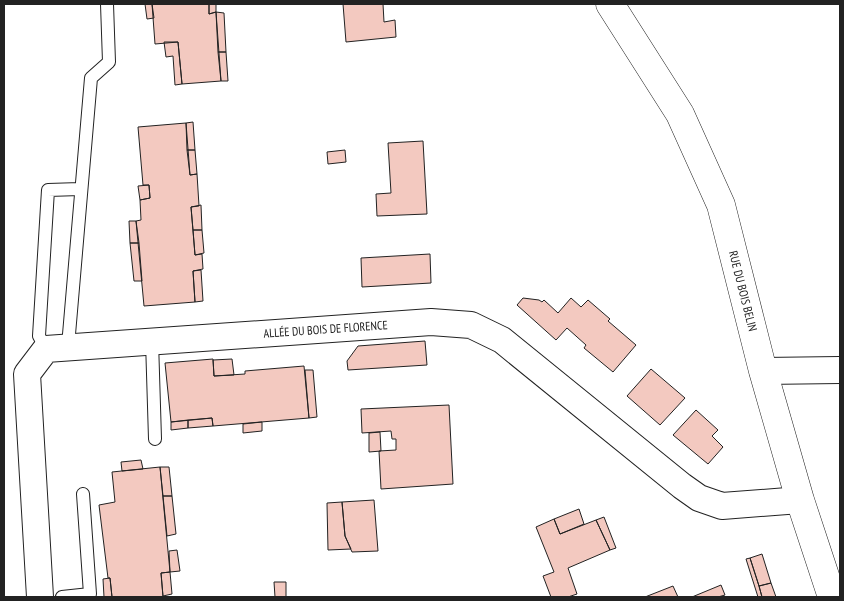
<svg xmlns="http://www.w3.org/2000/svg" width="844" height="601" font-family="'PT Sans Narrow',sans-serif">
<rect width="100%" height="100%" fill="#fff"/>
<path fill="#f3c9c0" stroke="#222" d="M145,4H152L154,18L147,19Z
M152,4H209V14L216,12L221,81L182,84L178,42L155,44Z
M209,4H216V12L209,14Z
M343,4H383L384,22L395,20L396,37L346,42Z
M216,12L224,13L226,52H218Z
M164,42H178L182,84L175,85L173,56L166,57Z
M218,52H226L228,81H221Z
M193,122L195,150H187L186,123Z
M186,123L190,175L197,174L199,206L191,207L195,255L202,254L203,269L193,271L195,302L144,306L136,221L141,220L140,200L150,198L149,185H143L138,127Z
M423,141L427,214L377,216L376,194L391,193L388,143Z
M187,150H195L197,174L190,175Z
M345,150L346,162L328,164L327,152Z
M149,185L150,198L140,200L138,186Z
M201,205L202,230H193L191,207Z
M129,221H136L139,243H130Z
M193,230H202L204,253L195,255Z
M130,243H139L142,281H134Z
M430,254L431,283L362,287L361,258Z
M201,270L203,301L195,302L193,271Z
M523,298L539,300L542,302L544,300L558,313L571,298L581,307L588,300L610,319L608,321L636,345L613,372L584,348L586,345L567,328L556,340L517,305Z
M425,341L427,365L348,370L347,361L358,346Z
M213,359L214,376L245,374V371L304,366L309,418L213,426L212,418L171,422L165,363Z
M232,359L234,375L214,376L213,360Z
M651,369L685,398L660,425L627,396Z
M305,370H313L317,417L309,418Z
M449,405L453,484L381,489L379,451L396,450V439H392L391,431L362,433L361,409Z
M696,410L718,430L712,436L723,447L708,464L673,435Z
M212,418L213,426L188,428V420Z
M188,420V428L171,430V422Z
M262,422V431L243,433V424Z
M380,432L381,451L369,452V433Z
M141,460L143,469L122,471L121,462Z
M160,467L170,572L161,573L163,597H112L110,578H108L99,505L115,502L112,472Z
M160,467H169L172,496H163Z
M163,496H172L176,534L167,536Z
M374,500L378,551L352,552L345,536L342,502Z
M342,502L345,536L351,549L328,550L327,503Z
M579,509L584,524L560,534L554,519Z
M604,517L616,548L610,550L596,520Z
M554,519L560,534L596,520L610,550L568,568L577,594L568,597H551L543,576L554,572L536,527Z
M177,550L180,571L170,572L169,551Z
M762,554L771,583L759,586L750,558Z
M750,558L759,586L762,597H758L746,559Z
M170,572L172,594L163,596L161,573Z
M110,578L112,597H104L103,579Z
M274,582H286V597H275Z
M771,583L776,597H762L759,586Z
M721,585L725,595L718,597H692Z
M673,586L678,597H645Z"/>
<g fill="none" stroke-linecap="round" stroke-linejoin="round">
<g stroke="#222" stroke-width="14">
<path id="service" d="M152,341L155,439
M68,346L91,78L109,62L107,4
M46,349L39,336L48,190L80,189
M62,597L90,594L83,494"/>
</g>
<g stroke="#222" stroke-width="28">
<g id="minor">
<path d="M763,371L840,370"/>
<path id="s1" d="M40,597L27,374L46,349L431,322L471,325L502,340L682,486L699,498L722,506L800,500"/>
</g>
</g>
<g stroke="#222" stroke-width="29">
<g id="tertiary">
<path id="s2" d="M610,4L680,114L721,205L763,371L800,500L832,597"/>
</g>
</g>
<use href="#service" stroke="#fff" stroke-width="12"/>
<use href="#minor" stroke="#fff" stroke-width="26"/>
<use href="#tertiary" stroke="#fff" stroke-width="28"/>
</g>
<g text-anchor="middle" stroke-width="4" stroke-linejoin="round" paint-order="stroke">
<g font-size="12" fill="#222" stroke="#fff">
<text dy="4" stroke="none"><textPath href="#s2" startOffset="319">RUE DU BOIS BELIN</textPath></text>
<text dy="4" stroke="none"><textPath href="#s1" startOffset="535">ALLÉE DU BOIS DE FLORENCE</textPath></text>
</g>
</g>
<rect width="844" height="601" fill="none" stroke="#222222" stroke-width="10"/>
</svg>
